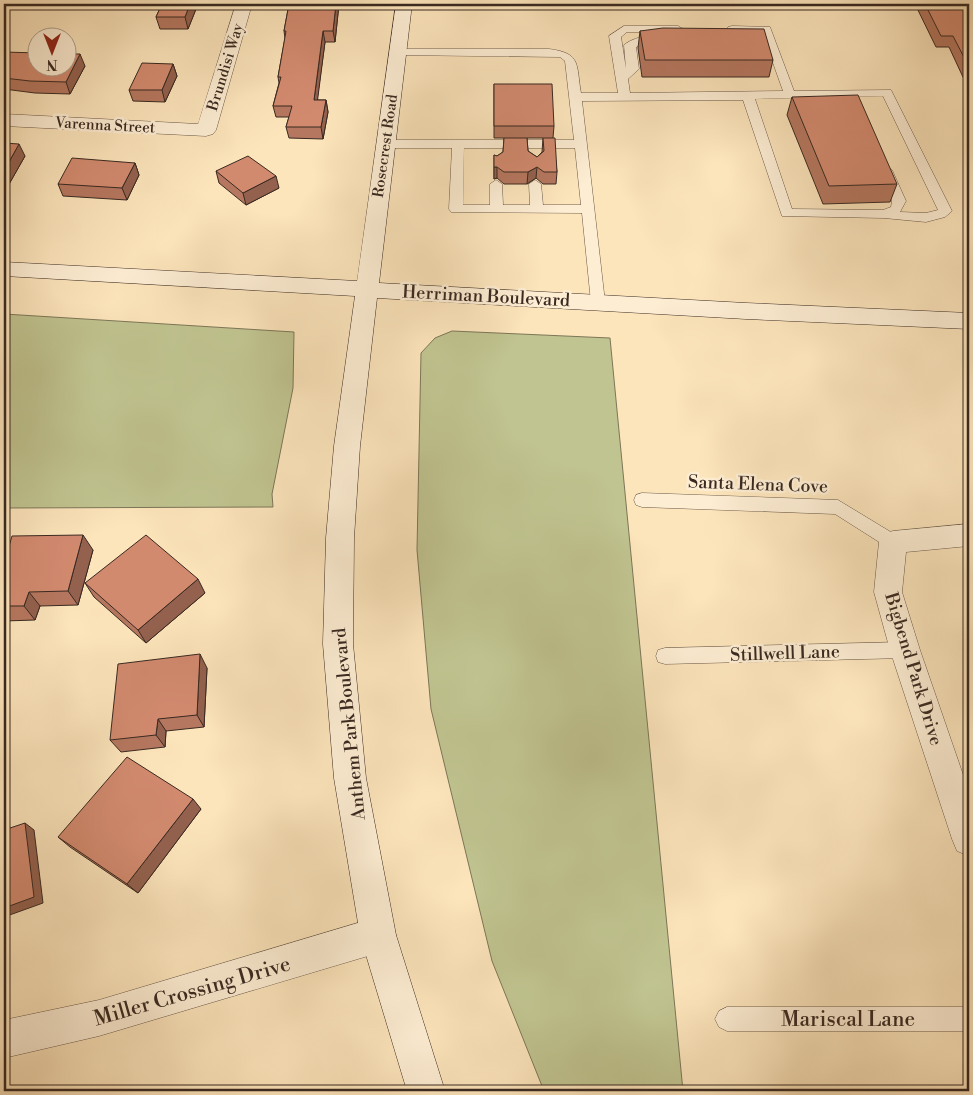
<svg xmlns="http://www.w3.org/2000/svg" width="973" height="1095" font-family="'Libre Bodoni',serif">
<rect width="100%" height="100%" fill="#fce4bb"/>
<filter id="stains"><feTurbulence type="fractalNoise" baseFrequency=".004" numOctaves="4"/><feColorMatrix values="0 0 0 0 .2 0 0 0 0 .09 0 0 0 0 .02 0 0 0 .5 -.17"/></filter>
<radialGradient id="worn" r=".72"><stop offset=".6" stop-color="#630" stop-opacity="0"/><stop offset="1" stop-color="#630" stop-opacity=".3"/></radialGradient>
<path fill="#c0c490" stroke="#7c7658" d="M4,314L294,332L293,388L272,494L273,507L4,508Z
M452,331L610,338L683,1091H544L492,961L431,709L417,550L421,353L435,338Z"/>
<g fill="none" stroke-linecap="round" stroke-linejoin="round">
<g stroke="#6a5848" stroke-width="1">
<path id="service" d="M624,26H678L683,29L678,32H627L621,37L626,69L624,45C633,37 656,32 666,40C658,46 645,43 636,47L639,69L628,79L630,93L783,91L762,32L728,31L727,29L728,27L732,26L770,27L794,91L891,90L952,211L945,217L926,222L884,218L782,216L743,100L582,101L605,302L603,305H593L591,302L582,213L451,212L449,209L452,148H386L380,144L386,140H574L565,61L560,57L398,55L392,52L398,49H549C582,53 576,65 581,93H618L609,36ZM883,96L938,210L926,213L900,212L906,201L892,170L886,166L880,170L892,201L891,207L883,210L792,209L755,99ZM464,148H575L581,205H543L541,184L535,180L529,184L530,205H503L502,184L496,180L490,184V205H463Z
M642,493L838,500L899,537L902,542L899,547L893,549L887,547L835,514L642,507L636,505L634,500L636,495Z
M905,642L912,644L914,650L912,656L905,658L665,664L658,662L656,656L658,650L665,648Z
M727,1007H969V1031H727L719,1027L715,1019L719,1011Z"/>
</g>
<g stroke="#6a5848" stroke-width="1">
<path id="minor" d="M236,4H252L216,130L213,134L206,136L4,126V114L198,124Z
M969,524V546L906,552L902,592L920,650L969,792V856L957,851L952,839L890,650L874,592L879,542L883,534L893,531Z"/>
</g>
<g stroke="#6a5848" stroke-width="1">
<path id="tertiary" d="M378,917L390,923L396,935L390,947L378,953L99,1036L4,1058V1020L99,1000Z"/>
</g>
<g stroke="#392921" stroke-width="1">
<path id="secondary" d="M396,4H412L379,283L746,303L969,313V329L746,319L377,298L360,446L354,538L353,644L366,778L396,935L445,1091H407L360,935L334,778L323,644L326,538L334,446L355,296L4,276V262L357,281Z"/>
</g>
<use href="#service" fill="#fdedd3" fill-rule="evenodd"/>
<use href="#minor" fill="#fdedd3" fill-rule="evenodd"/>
<use href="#tertiary" fill="#fdedd3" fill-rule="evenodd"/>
<use href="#secondary" fill="#fdedd3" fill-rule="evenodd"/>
</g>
<path fill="#b5775f" stroke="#392921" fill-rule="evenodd" d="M162,4H198L188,29H160L156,17Z
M289,4H339L335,42H325L317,100H326L328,112L323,139L289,138L286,127L289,117H276L273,106L279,83L278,77L285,38L284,31Z
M915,4H969V90L949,47H936Z
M640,31L773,60L769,77H642L638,48Z
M4,52L85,66L70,94L35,93L4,89Z
M173,64L177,76L165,102L133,101L129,90Z
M494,84L554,126L553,138L557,172L556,184H543L536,178L527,184H504L497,178L494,179V155L497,156L503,152L504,138H494ZM527,138H543L542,152L537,157L528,151Z
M792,97L897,184L890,202L823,204L787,115Z
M4,143L25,156L8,186L4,185Z
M135,163L139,175L127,200L63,196L58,184Z
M216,171L279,188L246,205L219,183Z
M93,550L78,605L40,606L35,620L4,621V564Z
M85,583L205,593L146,643L94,597Z
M207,668L204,727L166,731L165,747L121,752L110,740Z
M201,809L138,893L70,847L58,837Z"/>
<path fill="#93614e" stroke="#392921" d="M190,4H198L188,29L185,17Z
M336,4H339L335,42L333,31Z
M323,31L325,42L316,112L314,100Z
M80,54L85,66L70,94L66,82Z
M173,64L177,76L165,102L162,90Z
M326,100L328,112L323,139L321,127Z
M19,144L25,156L8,186L4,177V171Z
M135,163L139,175L127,200L122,188Z
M494,167H497V178L494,179Z
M537,167L536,178L527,184L528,172Z
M276,176L279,188L246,205L243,193Z
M83,535L93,550L78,605L68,591Z
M198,579L205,593L146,643L138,630Z
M29,592L40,606L35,620L24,606Z
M200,654L207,668L204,727L197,715Z
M158,719L166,731L165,747L156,735Z
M193,799L201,809L138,893L127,884Z
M25,823L34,830L43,903L4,917V908Z"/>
<path fill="#d28a6f" stroke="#392921" d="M162,4H190L185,17H156Z
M289,4H336L333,31H323L314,100H326L321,127H286L292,106H273L281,77H278L286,31H284Z
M925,4H969V67L953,36H941Z
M663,28L764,29L773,60H645L640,31Z
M4,52L38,53V68H68V54H80L66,82L30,81L4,78Z
M142,63L173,64L162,90H129Z
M494,84H552L554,126H494Z
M858,95L897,184L829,186L792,97Z
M504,138H527L528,151L537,157L544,151L543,138H555L557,172H544L537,167L528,172H504L497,167H494V155L497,156L503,152Z
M4,143L19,144L4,171Z
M248,156L276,176L243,193L216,171Z
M72,158L135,163L122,188L58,184Z
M83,535L68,591L29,592L24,606H4V564L12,536Z
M146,535L198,579L138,630L85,583Z
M200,654L197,715L158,719L156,735L110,740L118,664Z
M127,757L193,799L127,884L58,837Z
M25,823L34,897L4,908V830Z"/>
<g text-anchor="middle" stroke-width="5" stroke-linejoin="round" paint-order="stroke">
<g font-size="15" fill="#392921" stroke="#fdedd3">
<text transform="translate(225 67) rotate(-73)" y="5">Brundisi Way</text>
<text transform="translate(105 125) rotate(3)" y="5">Varenna Street</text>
<text transform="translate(385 146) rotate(-82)" y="5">Rosecrest Road</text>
</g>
<g font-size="18" fill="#392921" stroke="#fdedd3">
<text transform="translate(486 296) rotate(3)" y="6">Herriman Boulevard</text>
<text transform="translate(758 484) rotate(2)" y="6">Santa Elena Cove</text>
<text transform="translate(785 653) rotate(-2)" y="6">Stillwell Lane</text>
<text transform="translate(914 669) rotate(73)" y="6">Bigbend Park Drive</text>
<text transform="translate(349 724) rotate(-96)" y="6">Anthem Park Boulevard</text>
</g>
<g font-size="21" fill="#392921" stroke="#fdedd3">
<text transform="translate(192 991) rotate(-16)" y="7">Miller Crossing Drive</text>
<text x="848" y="1026">Mariscal Lane</text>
</g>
</g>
<rect width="973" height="1095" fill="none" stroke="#fce4bb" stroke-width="20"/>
<rect x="5" y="5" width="963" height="1085" fill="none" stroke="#392921" stroke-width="2.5"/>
<rect x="10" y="10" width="953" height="1075" fill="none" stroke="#392921"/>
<g transform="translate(52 52) rotate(180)"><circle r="24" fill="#fdedd3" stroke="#af9f8c"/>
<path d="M0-4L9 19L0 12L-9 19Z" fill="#8f2418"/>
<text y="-8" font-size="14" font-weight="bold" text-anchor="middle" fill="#392921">N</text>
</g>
<rect width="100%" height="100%" filter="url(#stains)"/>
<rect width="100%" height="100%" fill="url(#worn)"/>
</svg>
